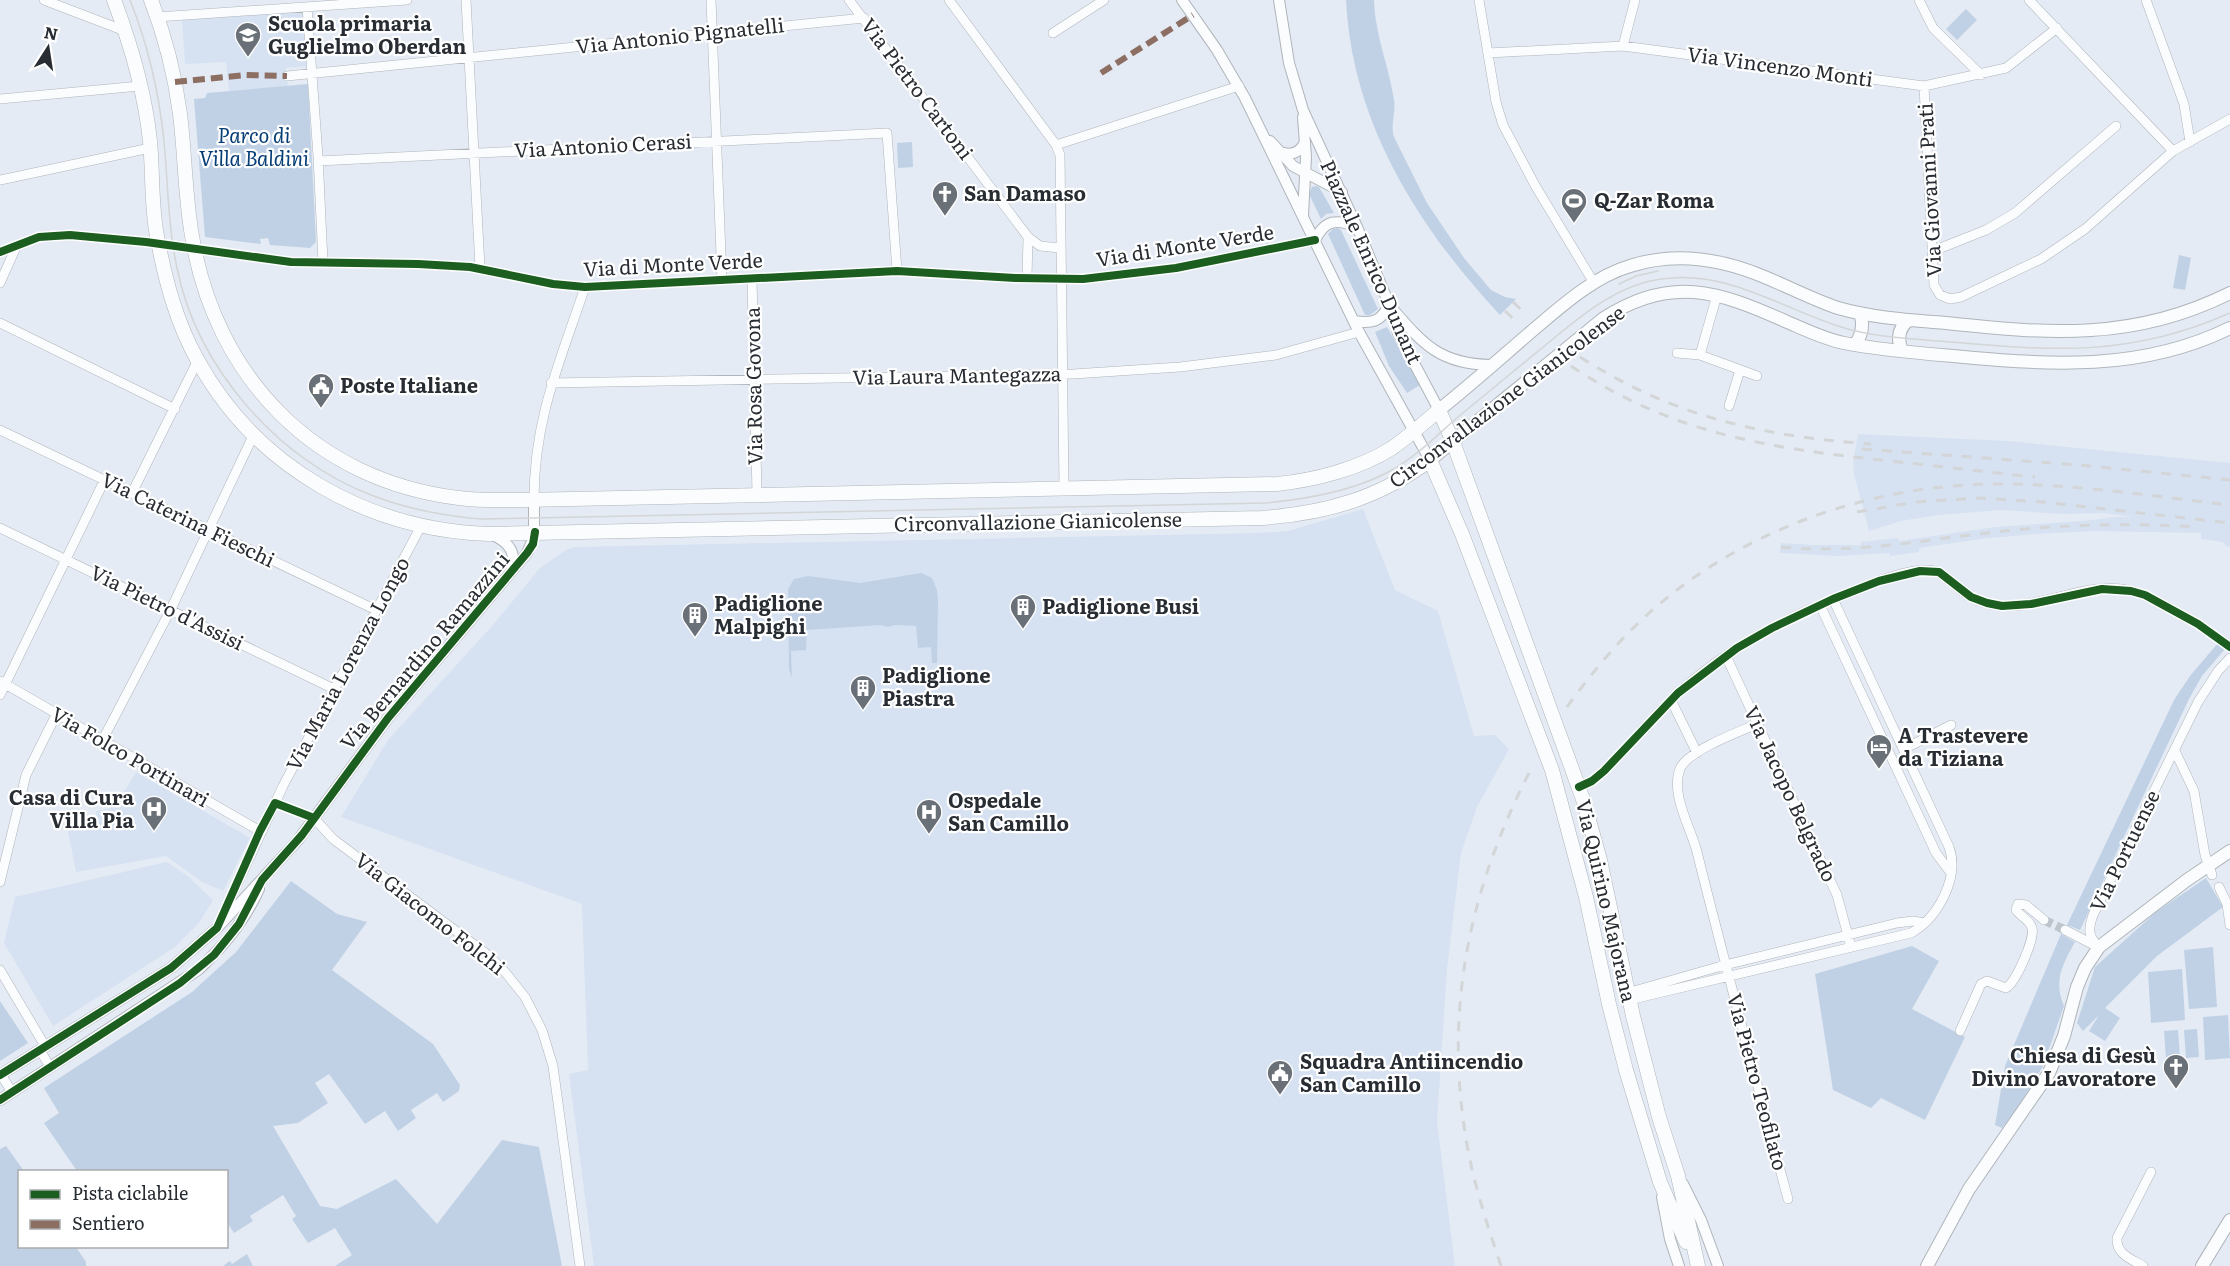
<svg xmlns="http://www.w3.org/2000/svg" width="2230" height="1266" font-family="Literata,serif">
<rect width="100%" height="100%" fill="#e4ebf4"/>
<path fill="#d6e2f2" d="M303,10L307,66L286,68L288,86L229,91L226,62L185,64L182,20Z
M1858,434L2008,441L2230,463V547L2226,546L2223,542L2201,539V533L2095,531L2035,534L1981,539L1919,548V552L1890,556L1889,553L1839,556L1780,553L1781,543L1815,545H1861V542L1898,538L1899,541L1995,527L2094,520L2114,517H2133L2104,513L2065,514L2001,510L1939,515L1901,521L1869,531L1854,474L1853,463Z
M1363,509L1395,590L1438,611L1474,736L1495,735L1509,749L1477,807L1461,853L1447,969L1437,1121L1455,1266H594L569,1074L588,1070L582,904L341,817L388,740L492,626L540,568L566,550L575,547L1256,533L1288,531Z
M136,772L250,838L223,891L202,882L166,856L76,872L67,826L97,819L96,811L110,808L114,800L118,802Z
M167,862L189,877L213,900L199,923L175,947L53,1026L4,943L15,897Z"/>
<path fill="#c0d1e6" d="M1346,0H1374C1375,35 1389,66 1394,100C1396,113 1390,125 1394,137L1427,203L1464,258L1491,290L1505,297L1516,299L1500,315C1418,227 1352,123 1346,0Z
M1966,9L1977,20L1957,40L1946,29Z
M308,84L316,242L310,248L270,245L268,238L260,239L261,244L205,237L194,99L205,98L207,93Z
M912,142L913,167L898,168L897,143Z
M1316,186L1319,187L1334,213L1326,214L1321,219L1309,194L1312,187Z
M1337,228L1341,230L1378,309L1370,315H1365L1328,234L1333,229Z
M2179,255L2191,258L2185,290L2173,288Z
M1387,327L1420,385L1407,393L1389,366L1375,332Z
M921,573L932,578L937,590L938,601L937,663H932L931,647L918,648L916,626L895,625L887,627L881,625L807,630L806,650L791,651L792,678L789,669L788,589L794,579L808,576L860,583Z
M2218,643L2225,649L2202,676L2189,699L2080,930L2067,925L2174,700L2190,676Z
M2206,878L2223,907L2157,956L2105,1008L2120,1018L2105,1041L2089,1031L2099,1015L2083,1031L2077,1023L2095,967L2156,912Z
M291,881L337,914L367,922L332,970L433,1044L460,1085L459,1091L443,1102L437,1093L411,1110L416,1118L398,1131L385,1111L365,1124L329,1074L315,1083L328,1103L298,1123L273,1126L320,1206L337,1209L396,1179L437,1224L502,1140L539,1147L562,1266H335L352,1255L335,1228L308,1243L292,1219L296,1216L283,1195L250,1216L253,1221L234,1233L228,1224L227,1225L226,1172L77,1171L44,1123L59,1113L44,1088L192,992L236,952Z
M2061,934L2075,942C2063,964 2053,980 2064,1006L2043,1066L2017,1109L2002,1128L1995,1125L2005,1066Z
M1912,946L1939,961L1912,1009L1965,1037L1925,1120L1881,1098L1871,1108L1833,1090L1815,974Z
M2213,947L2217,1007L2189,1009L2184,950Z
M2182,969L2185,1020L2151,1023L2148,972Z
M0,1001L28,1043L0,1061Z
M2228,1015L2230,1058L2205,1060L2203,1017Z
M2197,1029L2199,1057L2186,1058L2184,1030Z
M2178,1030L2180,1058L2166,1059L2164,1031Z
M6,1146L24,1171L20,1172V1246L76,1247L86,1262V1266H0V1149Z
M247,1254L253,1266H223L230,1261L232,1264Z"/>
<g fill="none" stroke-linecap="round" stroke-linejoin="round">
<path stroke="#bec5cd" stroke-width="9" stroke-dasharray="9 4.5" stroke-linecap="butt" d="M2189,619L2221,640
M2044,920L2065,930"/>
<g stroke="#afb5bb" stroke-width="10">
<path id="minor" d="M44,0L125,31
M466,0L480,268
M711,0L722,280
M849,0L1028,237L1040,246L1060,248
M949,0L1056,145L1060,155L1064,488
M1479,0L1496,102L1503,125L1536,187L1594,283
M1919,0L1933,28L1981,75
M2029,0L2173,151
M2146,0L2184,104L2190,142
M307,7L318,156L323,262
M157,17L407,0
M1053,33L1104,0
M1623,46L1635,0
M1488,53L1623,46L1924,86L2006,68L2057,28
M287,76L864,18
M1924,86L1934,285L1940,295L1950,299L1961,297L2041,259L2085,229L2173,151L2230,119
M0,99L140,86
M1056,145L1239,86
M318,161L887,133L897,271
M0,180L150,148
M1933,251L1986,230L2015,213L2116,126
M0,252L39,237L70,235L146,242L291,262L418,264L470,267L553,284L585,287L897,271L1015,278L1083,279L1176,268L1315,240
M752,278L757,494
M1027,278L1028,237
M0,283L17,245
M0,323L175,409
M1677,353L1700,355L1757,376
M1700,355L1717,295
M551,383L1073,374L1180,367L1276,355L1359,332
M1729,406L1740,370
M0,430L376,610
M132,493L198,360
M534,500C534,418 560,362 585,287
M0,528L334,689
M1820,605L1936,853L1951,873
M2221,640L2230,647
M1726,656L1837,895L1851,947
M0,681L260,831
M0,695L105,479
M1671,700L1697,753
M1757,724C1738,732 1687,751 1680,769C1670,794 1691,828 1697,852C1726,968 1757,1084 1788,1199
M102,741L170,611L254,434
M1904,749L1951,725
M2175,751L2194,791L2205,855L2212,875
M1579,787L1592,781L1604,771C1629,746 1651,719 1676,695C1725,649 1786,618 1848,593C1872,584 1899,571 1926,570C1945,569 1956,589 1972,598C1982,603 1995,606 2007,606C2048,606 2091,580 2132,591C2152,596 2171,610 2189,619
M275,803L314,818L333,839L488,955L505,972L525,997L542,1030L553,1066L580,1266
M0,882L26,775L56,715
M2219,887L2227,904L2230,925
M219,923L283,786L421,526
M2065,930L2094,945
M2099,947C2088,937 2088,929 2093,915L2198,702L2218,671L2230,658
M0,970L45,1046
M1627,993L1725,965L1897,923L1913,921L1924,923
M1629,1000L1911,933C1938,918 1960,877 1949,847L1833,599
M1960,1031L1981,984L1987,981L2006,988C2016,982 2035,939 2032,928C2030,920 2020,916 2016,910L2018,904L2026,905L2044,920
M40,1050L50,1067
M1,1075L12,1092
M2143,1266C2131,1259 2116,1254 2117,1238L2151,1172"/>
</g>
<g stroke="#afb5bb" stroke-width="12">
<path id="tertiary" d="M1182,0L1217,50L1245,98L1359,332L1430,460
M1279,0L1289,63L1303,110L1357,227L1389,304L1398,333L1439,410
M1270,141L1293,166L1342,192
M1280,152C1291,156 1300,153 1305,142
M1303,215L1306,157L1303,117
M1315,240C1325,219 1337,219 1357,227
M1390,306C1423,344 1439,364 1491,365
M1354,321C1371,324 1382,322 1389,304
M493,535C510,543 517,553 511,572
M0,1075L171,968L217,928L298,840L388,718L527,553L534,537V500
M0,1100L198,970C223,947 245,920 259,889
M1683,1184L1701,1220L1718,1266
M1662,1197L1670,1239L1679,1266"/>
</g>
<g stroke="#afb5bb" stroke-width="14">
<path id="secondary" d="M1855,345C1862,335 1864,324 1860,313
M1902,351C1897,339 1898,328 1909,320
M1439,410C1473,383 1506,353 1539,325C1566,302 1596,276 1630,266C1676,251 1723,259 1767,278C1791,288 1814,300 1838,308C1873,318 1910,320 1946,323C2049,334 2134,341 2230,293
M1430,460L1604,318C1671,275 1718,291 1785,321C1804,329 1824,339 1844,343C1880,350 1917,353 1953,356C2049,365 2141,372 2230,328
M1927,1266L1969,1189L2049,1073L2064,1036L2077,987L2085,968L2099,947L2187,880L2230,851
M2202,1266L2230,1220"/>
</g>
<g stroke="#afb5bb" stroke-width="15">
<path id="primary" d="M114,0C131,45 145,93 150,141C153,172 151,205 157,236C165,279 176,322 198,361C257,468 369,530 489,534L1262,518C1326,513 1378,499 1430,460L1462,534L1552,770L1586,897L1609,1004L1626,1070L1660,1182L1686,1242
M151,0C165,36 175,76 180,114C185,154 185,196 192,236C215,377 315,481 459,498C480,501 502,500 523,500L1277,484C1315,480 1359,469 1392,448C1408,437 1424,423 1439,410L1453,442L1584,802L1600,860L1633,1016L1659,1117L1678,1176L1698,1266"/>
</g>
<use href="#minor" stroke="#fbfcfd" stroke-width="9"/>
<use href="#tertiary" stroke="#fbfcfd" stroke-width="10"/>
<use href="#secondary" stroke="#fbfcfd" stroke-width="12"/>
<use href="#primary" stroke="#fbfcfd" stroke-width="14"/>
<path stroke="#d3d5d7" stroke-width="1.5" d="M130,0C148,45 159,93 164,141C168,184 168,226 177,268C197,367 277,459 371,495C407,509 443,516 481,519L1266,503C1308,499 1355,491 1392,470C1417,456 1437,435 1458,417C1488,392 1518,368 1548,343C1581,316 1617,285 1661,279C1726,269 1781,308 1841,327C1876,338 1915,339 1951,342C2056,351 2131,357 2230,313
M1619,284L1636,276L1658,271"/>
<path stroke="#d3d5d7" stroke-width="3" stroke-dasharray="10 10" stroke-linecap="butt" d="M1513,302L1526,314
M1505,311L1517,322
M1580,357C1674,417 1761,436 1871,444
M1571,366C1674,435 1770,448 1890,461C1938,466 1986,472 2035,477
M1862,449L2079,465L2230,480
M1857,512L1916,502L1980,498L2043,502L2230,523
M1781,547C1858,554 1921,540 1996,532C2062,524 2130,523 2197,527
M1567,707C1591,674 1616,643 1647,615C1739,531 1867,486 1991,484C2071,483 2151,496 2230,505
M1501,1266C1487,1224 1473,1182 1466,1139C1444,1007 1470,887 1531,769"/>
<path stroke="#8d6e63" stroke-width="6" stroke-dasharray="12 6" stroke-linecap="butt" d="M1101,73L1193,15
M175,82L246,75L287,76"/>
<g stroke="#fff" stroke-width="11">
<path id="cycleway" d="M0,252L39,237L70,235L146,242L291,262L418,264L470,267L553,284L585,287L897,271L1015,278L1083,279L1176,268L1315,240
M1579,787L1592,781L1604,771L1678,693L1737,648L1772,628L1833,599L1879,581L1920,571L1939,572L1971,597L1987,603L2002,606L2031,604L2102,589L2131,591L2145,595L2198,624L2230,647
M0,1075L171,968L217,928L260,831L275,803L314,818
M0,1100L180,983L214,955L239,924L262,880L302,835L388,718L527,553L533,544L535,532"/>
</g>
<use href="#cycleway" stroke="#1b5e20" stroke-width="8"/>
</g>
<defs>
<g id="school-pin" transform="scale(1.35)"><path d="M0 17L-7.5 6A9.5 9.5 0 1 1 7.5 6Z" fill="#6a7077" stroke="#fff"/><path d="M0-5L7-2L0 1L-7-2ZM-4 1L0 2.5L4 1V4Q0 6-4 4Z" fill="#fff"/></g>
<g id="church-pin" transform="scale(1.35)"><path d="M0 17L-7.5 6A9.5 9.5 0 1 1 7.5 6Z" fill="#6a7077" stroke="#fff"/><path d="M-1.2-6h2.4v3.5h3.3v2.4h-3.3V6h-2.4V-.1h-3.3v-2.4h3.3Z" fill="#fff"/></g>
<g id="stadium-pin" transform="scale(1.35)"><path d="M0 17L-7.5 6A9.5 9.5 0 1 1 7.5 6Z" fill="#6a7077" stroke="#fff"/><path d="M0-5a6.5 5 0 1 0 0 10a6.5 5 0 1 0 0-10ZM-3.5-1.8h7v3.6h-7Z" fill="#fff"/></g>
<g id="civic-pin" transform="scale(1.35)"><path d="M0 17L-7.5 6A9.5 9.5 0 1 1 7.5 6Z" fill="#6a7077" stroke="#fff"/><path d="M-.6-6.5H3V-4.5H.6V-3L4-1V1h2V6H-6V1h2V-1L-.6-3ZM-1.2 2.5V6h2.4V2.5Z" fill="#fff"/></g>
<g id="building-pin" transform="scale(1.35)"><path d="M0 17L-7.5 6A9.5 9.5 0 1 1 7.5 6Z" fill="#6a7077" stroke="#fff"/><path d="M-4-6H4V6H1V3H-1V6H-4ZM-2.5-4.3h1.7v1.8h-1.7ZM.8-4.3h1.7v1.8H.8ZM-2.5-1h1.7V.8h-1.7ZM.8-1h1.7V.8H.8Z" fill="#fff"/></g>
<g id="hotel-pin" transform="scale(1.35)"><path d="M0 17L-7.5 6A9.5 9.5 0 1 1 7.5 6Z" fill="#6a7077" stroke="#fff"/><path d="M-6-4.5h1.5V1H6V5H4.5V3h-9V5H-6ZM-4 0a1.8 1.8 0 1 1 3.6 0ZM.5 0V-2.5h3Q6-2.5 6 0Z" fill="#fff"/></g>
<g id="hospital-pin" transform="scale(1.35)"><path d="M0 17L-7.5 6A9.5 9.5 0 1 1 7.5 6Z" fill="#6a7077" stroke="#fff"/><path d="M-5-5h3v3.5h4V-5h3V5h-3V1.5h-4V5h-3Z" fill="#fff"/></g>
</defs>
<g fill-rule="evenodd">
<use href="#school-pin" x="248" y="35"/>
<use href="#church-pin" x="945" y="194"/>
<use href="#stadium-pin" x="1574" y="201"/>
<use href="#civic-pin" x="321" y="386"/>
<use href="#building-pin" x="1023" y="607"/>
<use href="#building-pin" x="695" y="615"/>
<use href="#building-pin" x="863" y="688"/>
<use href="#hotel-pin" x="1879" y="747"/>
<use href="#hospital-pin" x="154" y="809"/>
<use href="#hospital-pin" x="929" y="812"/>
<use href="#church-pin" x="2176" y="1067"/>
<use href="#civic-pin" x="1280" y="1073"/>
</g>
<g text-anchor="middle" stroke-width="4.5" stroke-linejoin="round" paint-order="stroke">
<g font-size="20" font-weight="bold" fill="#282d33" stroke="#fff" text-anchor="start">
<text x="268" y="31">Scuola primaria<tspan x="268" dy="23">Guglielmo Oberdan</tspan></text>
<text x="964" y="201">San Damaso</text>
<text x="1594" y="208">Q-Zar Roma</text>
<text x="340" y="393">Poste Italiane</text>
<text x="714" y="611">Padiglione<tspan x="714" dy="23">Malpighi</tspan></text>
<text x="1042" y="614">Padiglione Busi</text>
<text x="882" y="683">Padiglione<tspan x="882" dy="23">Piastra</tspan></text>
<text x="1898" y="743">A Trastevere<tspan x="1898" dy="23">da Tiziana</tspan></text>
<text x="134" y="805" text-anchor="end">Casa di Cura<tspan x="134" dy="23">Villa Pia</tspan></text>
<text x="948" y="808">Ospedale<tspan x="948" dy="23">San Camillo</tspan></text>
<text x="2156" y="1063" text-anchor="end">Chiesa di Gesù<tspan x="2156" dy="23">Divino Lavoratore</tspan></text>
<text x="1300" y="1069">Squadra Antiincendio<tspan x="1300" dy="23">San Camillo</tspan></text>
</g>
<g font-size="20" fill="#282d33" stroke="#fff">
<text transform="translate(680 36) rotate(-6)" y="7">Via Antonio Pignatelli</text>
<text transform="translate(1780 67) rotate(8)" y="7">Via Vincenzo Monti</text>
<text transform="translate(917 89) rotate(53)" y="7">Via Pietro Cartoni</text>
<text transform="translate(603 146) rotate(-3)" y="7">Via Antonio Cerasi</text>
<text transform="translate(1930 190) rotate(-93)" y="7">Via Giovanni Prati</text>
<text transform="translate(1185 246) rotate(-9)" y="7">Via di Monte Verde</text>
<text transform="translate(1371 262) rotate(66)" y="7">Piazzale Enrico Dunant</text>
<text transform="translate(673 265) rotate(-3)" y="7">Via di Monte Verde</text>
<text transform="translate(957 376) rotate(-1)" y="7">Via Laura Mantegazza</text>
<text transform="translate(754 386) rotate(-91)" y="7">Via Rosa Govona</text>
<text transform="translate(1507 397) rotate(-37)" y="7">Circonvallazione Gianicolense</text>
<text transform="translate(188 520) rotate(26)" y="7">Via Caterina Fieschi</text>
<text transform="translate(1038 522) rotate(-1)" y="7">Circonvallazione Gianicolense</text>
<text transform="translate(167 608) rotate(26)" y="7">Via Pietro d'Assisi</text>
<text transform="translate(425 651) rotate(-50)" y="7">Via Bernardino Ramazzini</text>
<text transform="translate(348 664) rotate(-62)" y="7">Via Maria Lorenza Longo</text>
<text transform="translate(130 757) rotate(30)" y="7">Via Folco Portinari</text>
<text transform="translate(1790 794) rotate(65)" y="7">Via Jacopo Belgrado</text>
<text transform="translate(2125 851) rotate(-64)" y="7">Via Portuense</text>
<text transform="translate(1606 901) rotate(77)" y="7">Via Quirino Majorana</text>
<text transform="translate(430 914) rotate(38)" y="7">Via Giacomo Folchi</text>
<text transform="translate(1757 1082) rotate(75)" y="7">Via Pietro Teofilato</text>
</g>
<g font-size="20" font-style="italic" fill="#053d75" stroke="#fff">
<text x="254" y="143">Parco di<tspan x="254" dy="23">Villa Baldini</tspan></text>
</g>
</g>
<rect x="18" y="1170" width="210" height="78" fill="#ffffff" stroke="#a9abad" stroke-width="1.5"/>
<rect x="30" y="1190" width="30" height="9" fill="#1b5e20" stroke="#a9abad" stroke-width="1.5"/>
<text x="72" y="1200" font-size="18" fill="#282d33">Pista ciclabile</text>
<rect x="30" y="1220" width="30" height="9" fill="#8d6e63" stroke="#a9abad" stroke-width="1.5"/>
<text x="72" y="1230" font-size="18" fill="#282d33">Sentiero</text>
<g transform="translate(48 48) rotate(12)" stroke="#ffffff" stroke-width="4.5" paint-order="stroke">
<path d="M0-4.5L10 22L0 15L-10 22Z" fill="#282d33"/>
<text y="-9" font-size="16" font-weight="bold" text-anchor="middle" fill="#282d33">N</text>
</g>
</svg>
